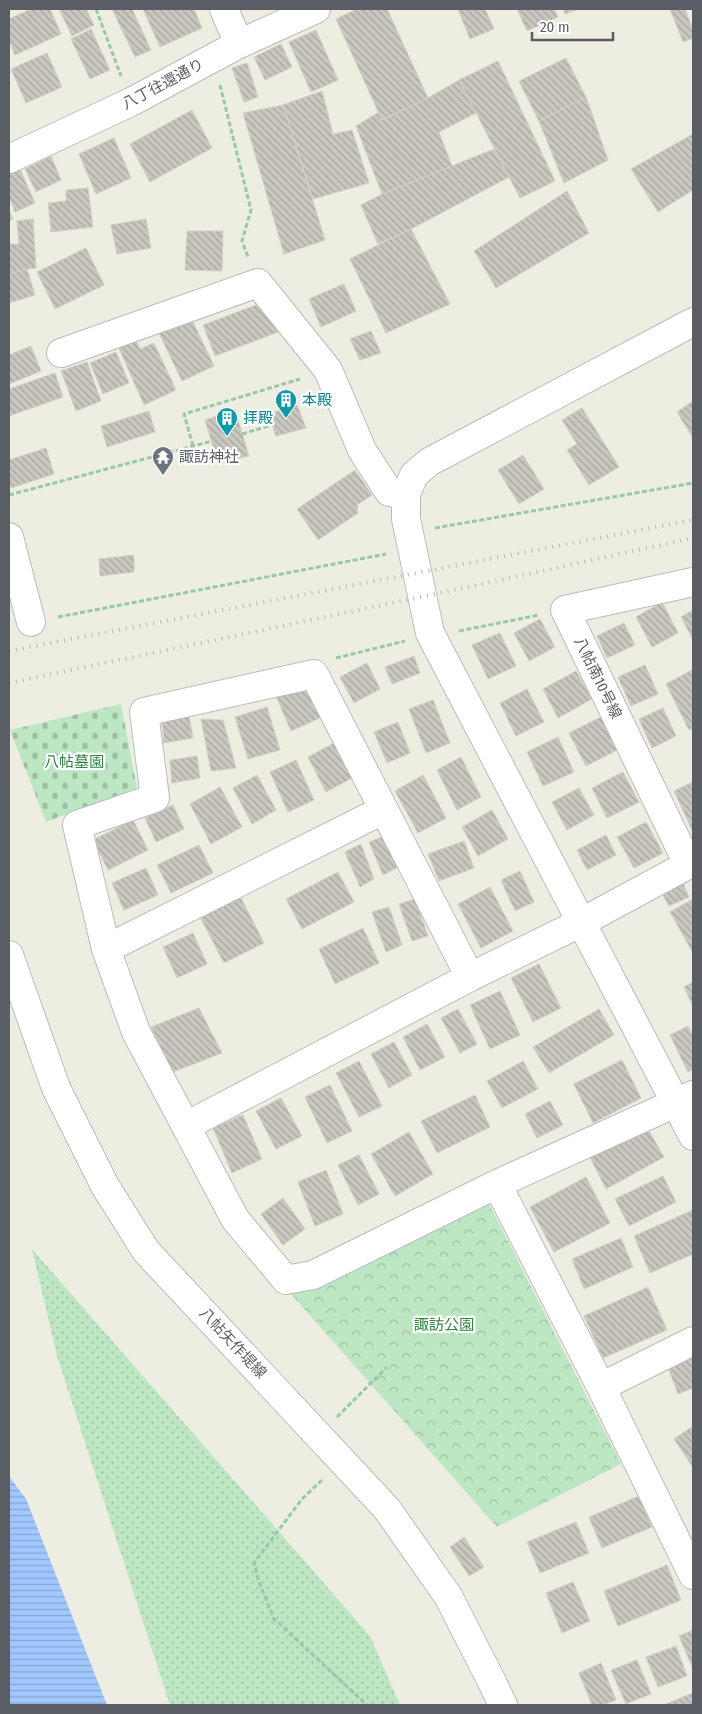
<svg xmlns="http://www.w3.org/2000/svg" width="702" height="1714" font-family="'Fira Sans Condensed','Noto Sans JP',sans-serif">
<defs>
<pattern id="grass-dots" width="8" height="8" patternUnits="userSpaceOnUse" patternTransform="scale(1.25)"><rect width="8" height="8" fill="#bde7c3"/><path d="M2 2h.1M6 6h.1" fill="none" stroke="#9dbea2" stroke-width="1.8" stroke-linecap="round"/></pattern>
<pattern id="cemetery-stones" width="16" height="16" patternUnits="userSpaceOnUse" patternTransform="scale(1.25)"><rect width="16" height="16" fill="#bde7c3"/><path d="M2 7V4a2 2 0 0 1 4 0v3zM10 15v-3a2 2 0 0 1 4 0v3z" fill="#9dbea2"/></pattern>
<pattern id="park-crowns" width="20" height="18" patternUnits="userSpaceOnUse" patternTransform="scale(1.25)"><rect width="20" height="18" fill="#bde7c3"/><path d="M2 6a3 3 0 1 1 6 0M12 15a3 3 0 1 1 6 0" fill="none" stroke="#9dbea2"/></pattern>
<pattern id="water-rules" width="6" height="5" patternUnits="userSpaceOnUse" patternTransform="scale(1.25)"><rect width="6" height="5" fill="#a1c8ff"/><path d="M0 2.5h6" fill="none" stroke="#86a6d2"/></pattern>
<pattern id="building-back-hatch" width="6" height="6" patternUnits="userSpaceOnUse" patternTransform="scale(1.25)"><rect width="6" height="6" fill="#c9c7bf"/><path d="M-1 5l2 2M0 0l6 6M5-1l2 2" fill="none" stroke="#a6a59f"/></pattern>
</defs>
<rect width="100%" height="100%" fill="#eeede2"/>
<path fill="url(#grass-dots)" d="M32,1249L370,1636L400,1705H170L57,1356Z"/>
<path fill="url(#cemetery-stones)" d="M121,704L137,788L46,822L10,730Z"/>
<path fill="url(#park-crowns)" d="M486,1198L621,1464L497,1527L291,1294Z"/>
<path fill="url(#water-rules)" d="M9,1476L26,1499L107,1705H9Z"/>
<path fill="url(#building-back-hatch)" stroke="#d3d0c0" d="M31,9H50L61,34L15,55L9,40V19Z
M59,9H86L94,25L72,36Z
M112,9H132L151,50L135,57Z
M143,9H194L202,28L160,47Z
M357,9H387L428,98L382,120L336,19Z
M458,9H485L494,29L470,39Z
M517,9H554L558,17L527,31Z
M563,9H578L565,14Z
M670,9H685L693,30V38L683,42Z
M91,29L110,70L90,79L71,39Z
M316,30L338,80L311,92L289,42Z
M281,44L292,67L265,80L254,57Z
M47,53L62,87L26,103L11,69Z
M566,58L586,97L539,121L519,81Z
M498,61L555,181L520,198L459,80Z
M247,63L258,97L244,102L232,68Z
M459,80L476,113L439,132L452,166L382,194L356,126L379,112L382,120L428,98Z
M322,91L333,134L352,130L369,183L313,199L283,105Z
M586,97L608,160L564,183L539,121Z
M283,105L325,240L284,254L243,113Z
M192,110L212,148L150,182L130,144Z
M693,134V190L658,212L631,169Z
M114,138L131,178L96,194L79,154Z
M494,149L509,177L411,229L378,244L361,205L382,194Z
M51,156L61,180L36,192L25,169Z
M20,169L35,203L15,212L9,197V174Z
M88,188L93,227L51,232L48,203L66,201V190Z
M567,191L589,233L496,288L474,251Z
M9,210L13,219L9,221Z
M33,219L36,268L27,269L9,274V244H19L17,221Z
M146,219L151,248L117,254L111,225Z
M411,229L450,304L386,333L350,259Z
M187,231H223L222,271L185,270Z
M86,248L104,285L55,309L37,272Z
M27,269L35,295L9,303V274Z
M344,284L356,311L321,327L309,299Z
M264,302L278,332L215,356L203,325Z
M191,318L214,366L182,381L159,333Z
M371,331L381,353L360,360L350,339Z
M135,339L140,349L154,343L176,390L144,405L118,346Z
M31,346L41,371L9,384V355Z
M116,352L129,383L103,394L90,363Z
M87,362L101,401L76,411L61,371Z
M55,373L63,397L9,416V389Z
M693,401V438L677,412Z
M297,405L306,428L276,436L268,414Z
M582,408L619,467L589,485L567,450L577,444L562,420Z
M235,410L249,456L218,463L205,420Z
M149,411L155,432L107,447L101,426Z
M46,448L54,474L11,488L9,480V460Z
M523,455L544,489L519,504L498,470Z
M355,470L372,495L357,505L358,513L318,540L297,509Z
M134,555V572L100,576L99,559Z
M662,602L678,633L652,647L636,617Z
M693,610V640L681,617Z
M540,619L555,647L529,661L514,633Z
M624,623L635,645L607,658L597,636Z
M500,633L516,666L488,679L472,645Z
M414,656L420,673L392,684L385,667Z
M367,663L380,689L354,703L340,677Z
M645,665L658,694L631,706L618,677Z
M692,670L693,728L689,730L666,684Z
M576,671L592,699L558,718L543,689Z
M307,682L322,717L291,731L276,696Z
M527,689L544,722L516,736L500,703Z
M433,700L450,743L426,753L409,709Z
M267,707L280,750L248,759L235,717Z
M663,708L676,736L652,748L639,719Z
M605,715L621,748L586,766L569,733Z
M189,716L193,738L164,743L162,721Z
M201,719L223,720L236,768L211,771Z
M398,722L410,753L387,763L374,732Z
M558,737L574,772L543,786L527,752Z
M336,742L354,777L326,792L308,757Z
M197,756L200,778L172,783L170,760Z
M461,757L481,797L457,810L437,770Z
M296,760L314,800L288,812L270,772Z
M623,772L639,802L607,818L592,788Z
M257,775L276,810L252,824L233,788Z
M423,775L446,818L418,833L395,791Z
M693,782V832L674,791Z
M220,787L242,827L211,844L190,804Z
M579,788L594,815L567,830L552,802Z
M173,805L184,829L156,842L145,818Z
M492,810L508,839L478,856L462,827Z
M133,820L148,850L108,870L93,840Z
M646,822L663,853L634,868L617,837Z
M388,835L400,866L383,875L369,842Z
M606,835L616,855L587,870L577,850Z
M464,841L474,868L439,881L428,854Z
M361,844L374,879L360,887L345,852Z
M199,845L213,873L171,893L157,865Z
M146,868L158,895L124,910L112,883Z
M520,871L534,902L515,911L501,880Z
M338,872L354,902L302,929L286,899Z
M683,883L689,897L669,906L662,893Z
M490,887L513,931L481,948L458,904Z
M239,894L264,943L224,963L199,915Z
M415,899L428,936L412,941L399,904Z
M691,900L693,905V953L670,912Z
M389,907L402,945L386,952L372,912Z
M363,928L379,963L335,984L319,949Z
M193,933L207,964L177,978L163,947Z
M539,964L561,1008L533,1022L511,978Z
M693,982V1006L684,987Z
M500,991L520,1035L490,1049L470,1005Z
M199,1008L222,1053L173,1072L151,1027Z
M458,1009L477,1044L460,1053L441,1018Z
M599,1009L614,1035L549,1073L533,1047Z
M427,1024L445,1057L420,1070L403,1037Z
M688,1026L693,1036V1069L688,1072L670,1035Z
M394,1042L412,1075L389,1088L371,1054Z
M622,1060L641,1098L593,1123L574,1084Z
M359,1061L382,1106L359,1117L336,1073Z
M523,1061L538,1089L502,1108L487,1081Z
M330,1085L352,1131L327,1143L305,1097Z
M475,1095L490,1127L437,1153L421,1121Z
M281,1098L302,1136L276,1149L256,1111Z
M550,1101L563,1125L537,1138L525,1114Z
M243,1115L262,1159L232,1173L213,1128Z
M646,1126L664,1157L606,1189L590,1157Z
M409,1132L433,1174L395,1196L371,1154Z
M359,1155L379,1194L358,1205L338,1165Z
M326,1170L343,1214L315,1226L298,1182Z
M663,1176L676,1202L629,1226L615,1199Z
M586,1177L610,1223L554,1252L530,1207Z
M283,1198L305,1229L283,1245L261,1214Z
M693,1210V1254L650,1273L634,1236Z
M621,1238L633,1267L584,1289L572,1259Z
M648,1287L667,1330L603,1358L584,1316Z
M693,1357V1388L678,1394L668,1368Z
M693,1426V1466H692L674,1439Z
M639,1496L652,1527L602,1548L589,1517Z
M576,1522L589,1553L540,1573L527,1542Z
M464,1537L484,1567L469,1576L450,1547Z
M667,1565L681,1600L618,1626L604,1591Z
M573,1582L590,1621L562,1633L546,1593Z
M693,1630V1669L679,1636Z
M676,1646L687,1676L658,1687L646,1657Z
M637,1660L651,1694L626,1704L611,1670Z
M601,1663L616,1700L603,1705H592L579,1673Z
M693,1693V1705H663Z"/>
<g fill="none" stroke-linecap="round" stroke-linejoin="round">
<g stroke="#babbc1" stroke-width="30">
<path id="minor" d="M224,9L239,44
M9,159L131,102L239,44L316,9
M693,322L429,462L414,475L406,494V519L430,633L693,1136
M61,353L258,283L328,370L362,450L389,492L406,494
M9,537L31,622
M383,810L106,949L136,1032L235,1219L286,1280L313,1275L497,1184L693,1095
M688,864L565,610L693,582
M106,949L77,825L155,798L144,712L314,674L470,977
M9,955L56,1088L105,1186L146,1251L387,1509L448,1596L492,1682L503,1705
M186,1126L470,977L582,922L693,862
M497,1184L601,1387
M693,1341L601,1387L693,1575"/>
</g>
<path stroke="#96c8ab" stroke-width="3" stroke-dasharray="5 2.5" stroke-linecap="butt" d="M96,9L121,76
M220,85L251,210L242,241L248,257
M242,434L272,425
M193,446L184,414L300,379
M9,495L212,441
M435,528L693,483
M58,617L386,554
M459,631L539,615
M336,658L405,641
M337,1417L387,1367
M322,1480L302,1499L254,1563L259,1582L274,1619L367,1705"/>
<use href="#minor" stroke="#fff" stroke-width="28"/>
<path stroke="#b5b6b6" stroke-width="4" stroke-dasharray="1 6" stroke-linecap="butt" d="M9,651L693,520
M9,683L459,589L693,538"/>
</g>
<defs>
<g id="building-pin" transform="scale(1.125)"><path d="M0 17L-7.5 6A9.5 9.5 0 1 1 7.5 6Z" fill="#0f9aa8" stroke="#fff"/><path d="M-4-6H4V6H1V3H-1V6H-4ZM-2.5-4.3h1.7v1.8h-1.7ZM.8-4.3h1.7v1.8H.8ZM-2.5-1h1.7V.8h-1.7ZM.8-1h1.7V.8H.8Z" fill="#fff"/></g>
<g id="temple-pin" transform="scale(1.125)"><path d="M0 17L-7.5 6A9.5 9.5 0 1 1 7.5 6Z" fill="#6b7280" stroke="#fff"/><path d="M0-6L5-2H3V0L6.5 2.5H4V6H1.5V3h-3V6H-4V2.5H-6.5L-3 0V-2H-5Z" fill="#fff"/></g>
</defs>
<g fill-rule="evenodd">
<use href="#building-pin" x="286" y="400"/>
<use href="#building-pin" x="227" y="418"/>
<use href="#temple-pin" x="163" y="457"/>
</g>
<g text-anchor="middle" stroke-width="4.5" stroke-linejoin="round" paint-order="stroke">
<g font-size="15" fill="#5a5d63" stroke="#fff">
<text transform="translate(163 84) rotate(-28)" y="5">八丁往還通り</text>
<text transform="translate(598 678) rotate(64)" y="5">八帖南10号線</text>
<text transform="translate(233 1343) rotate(47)" y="5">八帖矢作堤線</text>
</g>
<g font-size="15" fill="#0d838f" stroke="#fff" text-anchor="start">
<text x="302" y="405">本殿</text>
<text x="243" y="423">拝殿</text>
</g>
<g font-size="15" fill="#5b616d" stroke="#fff" text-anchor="start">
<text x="179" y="462">諏訪神社</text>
</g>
<g font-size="15" fill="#318441" stroke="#fff">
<text x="74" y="767">八帖墓園</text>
<text x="444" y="1330">諏訪公園</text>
</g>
</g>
<rect width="702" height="1714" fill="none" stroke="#5a5d63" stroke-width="20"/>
<path d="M532 32v8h81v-8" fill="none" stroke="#5a5d63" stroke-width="2.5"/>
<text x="540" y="32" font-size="15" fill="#5a5d63" stroke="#ffffff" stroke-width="4" paint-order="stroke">20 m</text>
</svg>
